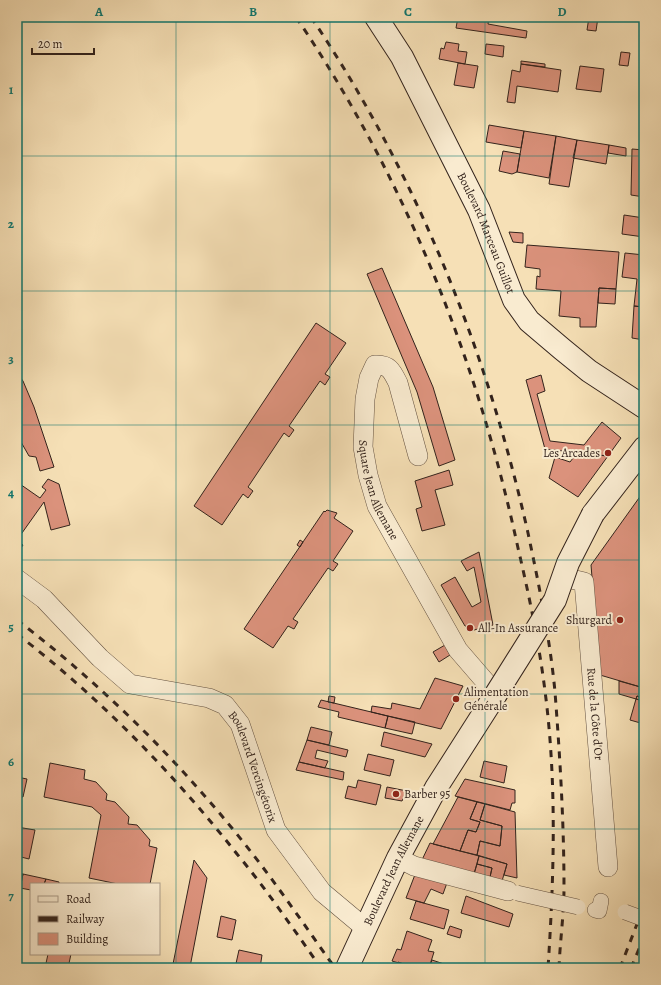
<svg xmlns="http://www.w3.org/2000/svg" width="661" height="985" font-family="Alegreya,serif">
<rect width="100%" height="100%" fill="#f6e0b6"/>
<filter id="stains"><feTurbulence type="fractalNoise" baseFrequency=".005" numOctaves="4"/><feColorMatrix values="0 0 0 0 .2 0 0 0 0 .09 0 0 0 0 .02 0 0 0 .5 -.17"/></filter>
<radialGradient id="worn" r=".72"><stop offset=".6" stop-color="#630" stop-opacity="0"/><stop offset="1" stop-color="#630" stop-opacity=".3"/></radialGradient>
<path fill="#db927c" stroke="#33231c" d="M458,17H489L488,24L527,31L526,38L456,28Z
M589,17H598L596,31L587,30Z
M446,42L459,44L458,51L467,52L465,64L439,59L441,48L444,49Z
M486,44L504,46L503,57L485,54Z
M621,52L630,53L628,66L619,65Z
M521,61L545,64V67L521,64Z
M458,63L478,66L474,88L454,85Z
M521,64L561,70L558,92L517,86L515,103L507,102L512,70L520,72Z
M580,66L604,69L601,92L576,89Z
M489,125L524,131L521,148L486,142Z
M524,131L556,136L549,178L517,172Z
M556,136L577,140L569,187L549,184Z
M577,140L609,145L606,164L573,158Z
M609,145L626,148V156L608,153Z
M632,149L644,150V197L631,195Z
M503,151L520,154L517,172L512,174L499,171Z
M624,215L644,218V237L622,234Z
M509,232L523,233V243L513,242Z
M527,245L619,252L616,289L599,288L596,327H580V318L559,316L561,291L536,289L537,276L540,277V269L525,267Z
M625,253L644,255V307L634,306L637,279L622,277Z
M382,268L433,387L455,460L439,466L417,392L367,274Z
M599,288L616,289L615,304L598,303Z
M634,306L644,307V340L632,338Z
M316,323L346,343L325,374L330,377L325,385L320,381L289,426L294,430L289,437L284,433L248,487L253,491L248,498L243,494L222,525L194,506Z
M17,373L23,381L34,407L54,467L40,471L36,457L29,456L17,435Z
M541,375L545,391L537,394L550,441L584,445L602,422L621,438L608,456L545,449L526,380Z
M577,453L608,456L578,497L549,478L555,457L570,462Z
M449,470L453,485L435,490L445,525L422,531L416,509L422,507L415,481Z
M48,479L59,484L70,525L51,530L44,502L17,540V482L40,498L46,490L42,487Z
M644,491V688L600,675L591,565Z
M327,510L337,513L334,518L353,531L333,561L338,564L333,571L328,568L293,619L298,622L294,629L288,626L273,648L244,629L324,511L325,512Z
M300,540L303,542L300,547L297,545Z
M17,541L23,545L17,554Z
M479,552L493,625L474,630L465,626L441,585L455,577L472,607L481,602L474,567L467,571L461,561Z
M445,645L450,655L439,662L433,652Z
M435,678L463,686L441,729L371,712L372,706L391,709L392,703L420,709Z
M619,681L644,688V699L637,696L636,699L619,694Z
M329,696L335,697L334,703L328,702Z
M637,696L644,699V701L636,699Z
M636,699L644,701V724L630,720Z
M321,700L388,716L385,728L338,717L339,712L318,707Z
M388,716L415,722L412,734L385,728Z
M311,727L332,732L329,745L307,740Z
M384,732L432,744L425,757L381,746Z
M307,740L348,750L346,757L317,750L315,758L328,761L325,768L299,762Z
M368,754L394,760L390,776L364,770Z
M484,761L507,766L504,783L480,777Z
M299,762L344,772L343,780L296,770Z
M50,763L85,770L84,779L96,782L107,794L106,800L115,802L129,817L128,824L137,825L150,840L149,846L157,848L150,884H118L89,878L101,815L92,807L44,797Z
M17,777L27,779L23,797L17,796Z
M465,779L515,790V803H512L510,810L455,796Z
M358,780L381,785L376,805L345,798L348,786L356,788Z
M387,787L407,791L402,801L385,798Z
M458,797L477,802L470,819L480,822L476,832L468,830L460,851L433,844Z
M477,802L485,804L480,820L502,826L500,846L480,841L477,855L460,851L468,830L476,832L480,822L470,819Z
M485,804L515,812L517,878L504,875L507,864L477,855L480,841L500,846L502,826L480,820Z
M17,827L35,830L29,859L17,856Z
M430,843L479,856L474,874L421,862Z
M479,856L507,864L502,881L490,877L492,868L477,864Z
M194,860L207,878L190,967L173,964Z
M477,864L492,868L490,877L474,874Z
M416,872L448,880L443,894L431,889L424,903L406,898Z
M17,873L23,874L17,904Z
M23,874L46,879L44,884H31V890L20,888Z
M46,879L59,882V884H44Z
M466,896L513,914L509,927L461,913Z
M416,901L449,910L444,929L410,919Z
M221,916L236,920L232,940L217,937Z
M450,926L462,930L460,938L447,934Z
M407,931L432,940L428,951L434,952L429,968H416L392,961L397,949L401,950Z
M239,950L262,955L260,968H235Z
M48,954H71L68,968H45Z
M432,960L450,966L449,968H429Z
M398,962L416,968H396Z
M176,964L190,967L194,968H175Z"/>
<g fill="none" stroke-linecap="round" stroke-linejoin="round">
<g stroke="#645242" stroke-width="16">
<path id="pedestrian" d="M595,910L599,911L601,901"/>
</g>
<g stroke="#645242" stroke-width="20">
<g id="minor">
<path id="s1" d="M418,456L398,383C392,371 389,364 375,365L369,378L365,399L363,447L368,475L377,506L458,650L496,694"/>
<path id="s2" d="M563,577L584,582L608,867"/>
<path id="s3" d="M17,579L44,599L100,658L130,684L209,698L225,705L240,724L276,830L322,892L365,928"/>
<path d="M398,858L414,866L508,891"/>
</g>
</g>
<g stroke="#33231c" stroke-width="24">
<g id="secondary">
<path id="s4" d="M376,17L402,57L479,210L514,300L529,321L562,349L589,371L644,407"/>
<path d="M593,514L644,448"/>
<path id="s5" d="M347,968L398,858L436,788L496,694"/>
</g>
</g>
<use href="#pedestrian" stroke="#f9ebd0" stroke-width="15"/>
<use href="#minor" stroke="#f9ebd0" stroke-width="19"/>
<use href="#secondary" stroke="#f9ebd0" stroke-width="22"/>
<path stroke="#33231c" stroke-width="3" stroke-dasharray="7 7" stroke-linecap="butt" d="M296,17C405,178 477,358 518,548C529,595 539,643 545,691C557,783 554,876 548,968
M311,17C416,173 487,350 528,533C539,585 550,639 555,692C560,757 564,823 564,888C564,914 560,941 559,968
M17,620C101,684 178,760 244,843C276,883 305,926 335,968
M17,634C99,697 173,773 237,854C267,890 294,930 321,968
M620,968L644,906
M631,968L644,937"/>
<g stroke="#645242" stroke-width="16" stroke-linecap="butt">
<path id="pedestrian-bridge" d="M517,893L578,907
M625,912L644,919"/>
</g>
<g stroke="#33231c" stroke-width="24" stroke-linecap="butt">
<path id="secondary-bridge" d="M496,694L555,600L568,563L593,514"/>
</g>
<use href="#pedestrian-bridge" stroke="#f9ebd0" stroke-width="15"/>
<use href="#secondary-bridge" stroke="#f9ebd0" stroke-width="22"/>
</g>
<path fill="none" stroke="#0f766e" stroke-width="1" stroke-opacity="0.55" d="M176,17V968M330,17V968M485,17V968M17,156H644M17,291H644M17,425H644M17,560H644M17,694H644M17,829H644"/>
<g fill="#8f2418" stroke="#f9ebd0" stroke-width="1.5">
<circle cx="608" cy="453" r="4"/>
<circle cx="620" cy="620" r="4"/>
<circle cx="470" cy="628" r="4"/>
<circle cx="456" cy="699" r="4"/>
<circle cx="396" cy="794" r="4"/>
</g>
<g text-anchor="middle" stroke-width="4" stroke-linejoin="round" paint-order="stroke">
<g font-size="12" fill="#33231c" stroke="#f9ebd0">
<text dy="4" stroke="none"><textPath href="#s4" startOffset="243">Boulevard Marceau Guillot</textPath></text>
<text dy="4" stroke="none"><textPath href="#s1" startOffset="237">Square Jean Allemane</textPath></text>
<text dy="4" stroke="none"><textPath href="#s2" startOffset="154">Rue de la Côte d'Or</textPath></text>
<text dy="4" stroke="none"><textPath href="#s3" startOffset="321">Boulevard Vercingétorix</textPath></text>
<text dy="4" stroke="none"><textPath href="#s5" startOffset="108">Boulevard Jean Allemane</textPath></text>
</g>
<g font-size="12" fill="#33231c" stroke="#f9ebd0" text-anchor="start">
<text x="600" y="457" text-anchor="end">Les Arcades</text>
<text x="612" y="624" text-anchor="end">Shurgard</text>
<text x="478" y="632">All-In Assurance</text>
<text x="464" y="696">Alimentation<tspan x="464" dy="14">Générale</tspan></text>
<text x="404" y="798">Barber 95</text>
</g>
</g>
<rect width="661" height="985" fill="none" stroke="#f6e0b6" stroke-width="44"/>
<rect x="30" y="883" width="130" height="72" fill="#f9ebd0" stroke="#aa9b88"/>
<rect x="38" y="896" width="20" height="6" fill="#f9ebd0" stroke="#aa9b88"/>
<text x="66" y="903" font-size="12" fill="#33231c">Road</text>
<rect x="38" y="916" width="20" height="6" fill="#33231c" stroke="#aa9b88"/>
<text x="66" y="923" font-size="12" fill="#33231c">Railway</text>
<rect x="38" y="933" width="20" height="12" fill="#db927c" stroke="#aa9b88"/>
<text x="66" y="943" font-size="12" fill="#33231c">Building</text>
<path d="M32 48v6h62v-6" fill="none" stroke="#33231c" stroke-width="2"/>
<text x="38" y="48" font-size="12" fill="#33231c" stroke="#f9ebd0" stroke-width="3" paint-order="stroke">20 m</text>
<rect x="22" y="22" width="617" height="941" fill="none" stroke="#0f766e" stroke-width="1.5"/>
<g font-size="13" text-anchor="middle" font-weight="bold" fill="#0f766e">
<text x="99" y="16">A</text>
<text x="253" y="16">B</text>
<text x="408" y="16">C</text>
<text x="562" y="16">D</text>
<text x="11" y="94">1</text>
<text x="11" y="228">2</text>
<text x="11" y="363">3</text>
<text x="11" y="497">4</text>
<text x="11" y="631">5</text>
<text x="11" y="766">6</text>
<text x="11" y="900">7</text>
</g>
<rect width="100%" height="100%" filter="url(#stains)"/>
<rect width="100%" height="100%" fill="url(#worn)"/>
</svg>
